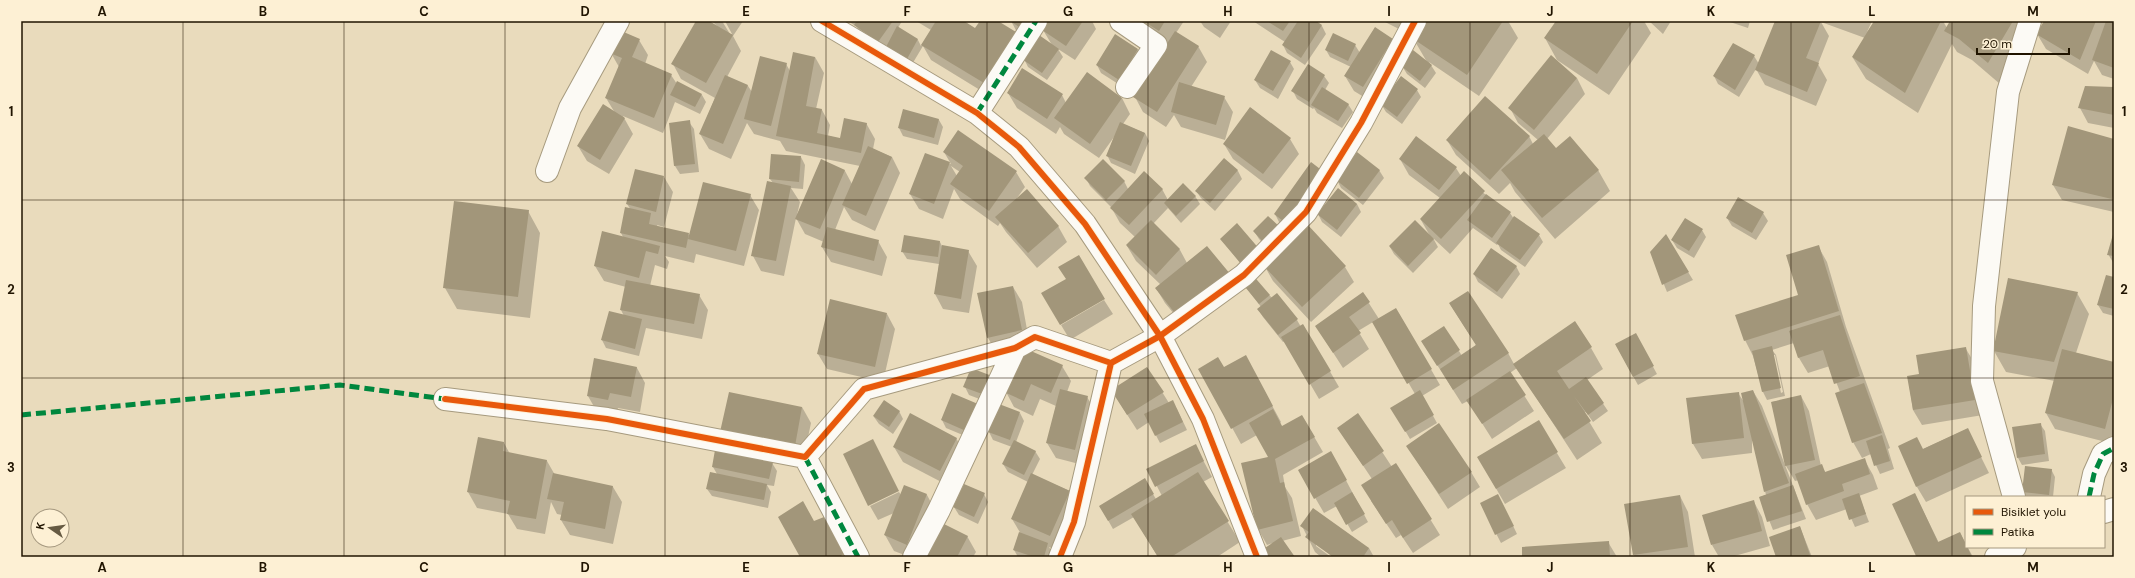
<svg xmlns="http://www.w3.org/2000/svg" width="2135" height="578" font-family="'DM Sans',sans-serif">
<rect width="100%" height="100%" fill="#e9dbbc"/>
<path fill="#0003" fill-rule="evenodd" d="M697,21H707L718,27L712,21H722L730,34H732L725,21H743L733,36L741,51L727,77L748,86L752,92L786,64L790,71L815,57L824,73L816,109L822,110L830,125L828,136L841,139L866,123L875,139L873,149L892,157L900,173L875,231L852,220L844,207L835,230L878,241L887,257L882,276L831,262L822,247L824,242L805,234L796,218L784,276L761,271L753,256L773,183L770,179L801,157L805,165L803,189L791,188L800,202L797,215L822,161L845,171L852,184L860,166L786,151L780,141L754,134L747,123L731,159L709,149L700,134L715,98L681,79L673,64Z
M848,21H902L898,28L918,40L921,46L931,30L916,21H962L976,30L981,21H996L1018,34L1011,21H1092L1096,29L1075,60L1058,49L1063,57L1047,80L1028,67L1024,59L993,98L931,60L923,46L911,66L891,54L886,45L883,49L860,32L857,27ZM1043,30L1052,45L1039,36Z
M1129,21H1184L1176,33L1198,46L1207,62L1191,87L1224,97L1233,112L1225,140L1181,127L1174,115L1166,127L1143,112L1135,97L1167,45Z
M1200,21H1231L1220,38L1204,27Z
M1253,21H1315L1322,26L1326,34L1305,65L1287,53L1283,45L1285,42Z
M1383,21H1405L1401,30Z
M1425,21H1508L1518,38L1479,96L1429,62L1436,73L1425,88L1407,74L1402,66L1427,62L1413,38Z
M1557,21H1644L1651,33L1609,95L1557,60L1545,38Z
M1649,21H1671L1663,34Z
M1727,21H1750L1748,28Z
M1776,21H1872L1867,32L1875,21H1943L1947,28L1952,21H2037L2000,84L1972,60L1957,52L1952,44L1918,113L1866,79L1853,58L1865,38L1821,22L1829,36L1818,64L1827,80L1816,106L1765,85L1756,69L1739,97L1718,84L1714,76L1754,56L1759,64Z
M2045,21H2114V79L2102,75L2094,61L2088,74L2046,49L2037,34Z
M1375,28L1393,40L1401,55L1372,102L1354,91L1345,76L1351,67L1330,57L1326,50L1355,45L1360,53Z
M1116,36L1138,50L1142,58L1123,87L1101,73L1097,65Z
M639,40L648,55L645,64L671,75L677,84L702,95L706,102L700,114L675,102L663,133L623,116L633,134L609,174L587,161L578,146L615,113L606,98L619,67L611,53Z
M1290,62L1294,69L1278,99L1260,88L1255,80Z
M1324,76L1329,83L1325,90L1348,104L1353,112L1342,128L1317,113L1314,108L1313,109L1297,99L1293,91Z
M1577,78L1585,94L1547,139L1556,149L1598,170L1610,191L1555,239L1515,192L1510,183L1499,194L1456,155L1447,140L1529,136L1533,144L1538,140L1518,123L1510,108Z
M2114,88V128L2088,123L2080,108Z
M1417,90L1421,97L1402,124L1386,112L1381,104Z
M1008,93L1062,95L1066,103L1122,98L1130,114L1123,124L1145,133L1149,141L1135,174L1111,163L1107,155L1114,137L1099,158L1064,134L1060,127L1056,134L1017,108Z
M1251,108L1290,139L1299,154L1272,189L1233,159L1224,144Z
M904,110L939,120L943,127L938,145L903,136L899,128Z
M689,122L694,129L699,172L680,174L675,166L670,124Z
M2114,140V212L2062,200L2053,185Z
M944,152L1016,172L1025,187L1017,198L1058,226L1067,242L1037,268L1006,232L1000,223L998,226L960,199L954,189L943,219L919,209L910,194L926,154L951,164ZM951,166L960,172L957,176Z
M1224,159L1238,171L1242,179L1215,211L1201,198L1196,191Z
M1400,159L1456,168L1461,176L1510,213L1514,219L1539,235L1543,242L1525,267L1501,250L1498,244L1497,245L1473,228L1450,254L1433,238L1438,247L1413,273L1394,254L1390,247L1430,236L1421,220L1440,198L1409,175Z
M1379,170L1384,178L1363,205L1341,188L1337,180Z
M664,177L673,192L664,227L657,225L658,228L690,235L750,195L759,210L744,266L696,254L694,263L665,256L669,262L667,269L655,265L650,286L699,295L708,310L702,339L646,328L639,356L606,348L602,340L624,316L621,310L626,287L604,281L595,266L623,237L621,233L626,209L631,210L627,204Z
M1086,178L1124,181L1128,189H1162L1168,200L1195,196L1200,204L1181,223L1168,208L1153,224L1180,250L1187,263L1239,291L1188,331L1165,303L1156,288L1161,285L1136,261L1127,246L1135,237L1120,223L1111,207L1090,186Z
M1328,180L1291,231L1279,222L1275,214Z
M1338,189L1357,204L1361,212L1341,237L1322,222L1318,214Z
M528,211L540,233L530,318L457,309L445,288Z
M1763,213L1768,221L1756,240L1732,226L1727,218Z
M1268,217L1272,253L1259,239L1254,231Z
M1237,225L1248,273L1221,239Z
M1702,230L1706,237L1694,258L1677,248L1672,240Z
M2114,233V264L2108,254Z
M1666,236L1693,280L1667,292L1651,252Z
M940,242L942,246L968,251L977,266L969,313L943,309L935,294L939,264L907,259L902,251Z
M1818,246L1827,262L1846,327L1890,448L1888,449L1894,469L1880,474L1871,454L1862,458L1853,442L1840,392L1830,366L1808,373L1799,358L1794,343L1772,350L1776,355L1785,396L1767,400L1763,392L1753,356L1745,340L1799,296ZM1773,355H1775L1783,392L1781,393Z
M1264,265L1345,267L1354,282L1311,322L1273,281Z
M1516,266L1520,274L1502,299L1478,282L1474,274Z
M2114,278V316L2103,313L2098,305Z
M1242,282L1269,295L1297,320L1301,327L1303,325L1339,387L1319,399L1285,341L1283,342L1263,317L1258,309L1261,307Z
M1013,287L1022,302L1030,346L997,353L988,338Z
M2077,293L2089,314L2076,353L2114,363V444L2055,429L2046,413L2055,381L2006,372L1994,351Z
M1363,294L1379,319L1396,309L1440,385L1422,396L1437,423L1410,439L1392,408L1415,394L1373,322L1358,331L1369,349L1343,368L1316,326Z
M1104,300L1113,314L1070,340L1061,325Z
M1450,304L1508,353L1514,364L1591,348L1603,369L1587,380L1608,411L1593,422L1586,412L1584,413L1602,443L1577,460L1517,368L1510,373L1534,411L1492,439L1468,401L1462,404L1427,349L1459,351L1462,356L1476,345Z
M887,314L895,329L883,382L827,369L818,354Z
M1635,334L1657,374L1638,385L1616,345Z
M1966,349L1975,364L1983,415L1922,425L1913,410L1908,377L1920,375Z
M595,359L637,368L645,383L640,412L618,408L616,415L597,412L588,396Z
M1062,366L1071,381L1067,392L1087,397L1096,412L1083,465L1056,458L1047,443L1056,406L1040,399L1033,416L1014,407L1006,392Z
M1147,368L1169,403L1177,409L1187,430L1160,443L1149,422L1137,430L1112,391Z
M1224,368L1254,372L1281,422L1280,423L1282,427L1302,416L1323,452L1283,475L1285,487L1292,498L1301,536L1282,541L1294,557L1273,543L1267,545L1258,529L1269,457L1257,435L1241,444L1200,369Z
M971,369L990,403L969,395L965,387Z
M1753,391L1762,406L1806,519L1773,530L1760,497L1766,495L1752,436V453L1702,459L1693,444L1687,399L1738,393L1744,402Z
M953,395L970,438L946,428L942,420Z
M1801,396L1809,411L1821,466L1826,473L1864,459L1873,475L1878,489L1859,496L1869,522L1855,527L1847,509L1816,520L1807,504L1799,480L1795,481L1786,466L1772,402Z
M802,407L811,423L803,461L730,447Z
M899,411L903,419L893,434L879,424L874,417Z
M1020,413L1024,421L1016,442L1035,451L1040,459L1032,475L1070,491L1079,507L1059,551L1049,547L1052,552L1051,557H1018L1014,550L1021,534L1012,519L1028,482L1008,472L1003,464L1012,447L993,440L989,432Z
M1358,415L1392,467L1396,464L1440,535L1413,553L1401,535L1396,538L1371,501L1372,479L1338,428Z
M1538,422L1566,468L1505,504L1478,457Z
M2040,424L2045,431L2049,461L2022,465L2018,458Z
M1967,429L1989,473L1926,502L1917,487L1923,449Z
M956,438L965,454L949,486L903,462L894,447Z
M479,439L504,443L510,454L547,461L555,475L613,487L622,502L613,544L570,535L561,520L562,515L557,514L551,502L545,534L517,529L508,514L477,508L468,492Z
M1195,445L1212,477L1203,482L1240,542L1217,557H1158L1134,517L1113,529L1100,506L1144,480L1156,499L1162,496L1148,469Z
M1407,446L1471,472L1480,487L1448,509Z
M1331,452L1368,522L1352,532L1337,506L1324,513L1299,470Z
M772,463L777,471L774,486L767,485L771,492L768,508L712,496L707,489L717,474L713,467Z
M2051,469L2055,477L2053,497H2026L2023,492Z
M899,492L901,495H927L935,510L910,557L894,551L885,535L894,513L878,520L870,506Z
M984,494L988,502L978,524L959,515L954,507Z
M1915,494L1939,543L1960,533L1973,557H1916Z
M1680,496L1688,512L1695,557H1635L1634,555Z
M1754,502L1762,517L1770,546L1731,557H1719L1712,545Z
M1502,503L1517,534L1501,543L1481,504Z
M1302,526L1369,548L1374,557H1334L1316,544V546L1331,557H1321L1315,552Z
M1800,527L1812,557H1777Z
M967,536L976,552L973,557H926Z
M1608,542L1617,557H1523Z"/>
<path fill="#a2967a" d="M696,21H709L733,35L706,83L671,64Z
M857,21H893L878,42L854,25Z
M936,21H964L975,28L980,21H998L1016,32L984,83L921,45Z
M1010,21H1031L1025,31Z
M1048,21H1083L1066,46L1042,30Z
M1143,21H1165L1159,31Z
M1267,21H1290L1283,31Z
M1298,21H1316L1322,25L1301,58L1282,45Z
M1424,21H1503L1467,75L1412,38Z
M1556,21H1633L1597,74L1544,38Z
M1775,21H1821L1806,58L1819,63L1807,92L1755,70Z
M1874,21H1941L1905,93L1852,57Z
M1950,21H2013L1988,63L1959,39L1944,31Z
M2044,21H2096L2080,60L2036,34Z
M2106,21H2114V68L2092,60Z
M897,26L918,39L907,59L886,47Z
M1375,27L1393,39L1363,87L1344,76Z
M619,30L640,39L632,57L672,74L654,118L605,98L622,58L610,53Z
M1175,31L1199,46L1157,112L1133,97Z
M1333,33L1356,44L1348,61L1325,50Z
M1115,34L1138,49L1119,80L1096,65Z
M1039,35L1059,49L1042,73L1022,59Z
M1733,43L1755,55L1735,90L1713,76Z
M1271,50L1291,61L1273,91L1254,80Z
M1413,50L1432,65L1420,81L1401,66Z
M793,52L815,57L806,106L822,109L817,133L840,138L844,118L867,123L861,153L776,136Z
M1551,55L1577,78L1534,130L1508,108Z
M760,56L787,63L771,126L744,119Z
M1308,64L1325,75L1309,102L1291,91Z
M1022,68L1063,94L1047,119L1007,93Z
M1087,72L1122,98L1090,144L1054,118Z
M725,75L748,85L723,144L699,134Z
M1401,76L1418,89L1397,117L1380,104Z
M677,81L702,94L695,107L670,95Z
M1179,82L1225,96L1216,125L1171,112Z
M2085,86L2114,87V115L2078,108Z
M1322,87L1349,104L1338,121L1311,105Z
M1485,96L1530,136L1490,180L1446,140Z
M603,104L625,118L600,160L577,146Z
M1250,107L1291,138L1263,174L1223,144Z
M903,109L939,119L934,138L898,128Z
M690,120L695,164L674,166L669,123Z
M1120,122L1145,133L1131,166L1106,156Z
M2068,126L2114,139V192L2112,199L2052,185Z
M958,130L1017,171L989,211L950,184L963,166L943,152Z
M1544,134L1556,148L1570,136L1599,170L1542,218L1501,170Z
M1416,136L1457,167L1439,190L1399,159Z
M868,146L892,157L866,216L842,205Z
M1357,152L1380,170L1359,198L1336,180Z
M925,153L950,162L934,204L909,194Z
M771,154L801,156L799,182L769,179Z
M1224,158L1238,170L1210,203L1195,191Z
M821,159L845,170L820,229L795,219Z
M1103,159L1125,181L1106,200L1084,178Z
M1311,162L1324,172L1287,224L1274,214Z
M635,169L664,176L656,212L626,204Z
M1144,171L1163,189L1129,225L1110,208Z
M1464,171L1485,191L1441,239L1420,219Z
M767,181L791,186L776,261L751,256Z
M703,182L751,194L736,251L688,239Z
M1183,183L1196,196L1176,216L1164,203Z
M1338,188L1357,204L1337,230L1317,214Z
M1027,189L1059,226L1028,253L995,217Z
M1486,194L1511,212L1492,238L1467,220Z
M1738,197L1764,212L1752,233L1726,218Z
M454,201L529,210L518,297L443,288Z
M625,207L651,213L649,224L689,233L686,248L620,233Z
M1268,216L1283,230L1267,246L1253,231Z
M1514,216L1540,234L1520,260L1496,243Z
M1685,218L1703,229L1689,251L1671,240Z
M1151,220L1180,249L1156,275L1126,245Z
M1415,220L1434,239L1408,266L1389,246Z
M1237,223L1261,251L1243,266L1220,239Z
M1307,224L1346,266L1302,307L1263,265Z
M827,227L879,240L874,261L821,247Z
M602,231L660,246L658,254L646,251L639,278L594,266Z
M2114,231V256L2107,255Z
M1666,234L1689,272L1662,285L1650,252Z
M904,235L940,241L938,257L901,252Z
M942,245L969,250L961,299L934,294Z
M1819,245L1839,311L1744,341L1735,315L1798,295L1786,255Z
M1207,246L1231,275L1178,317L1155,288Z
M1491,248L1517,266L1497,292L1473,274Z
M1079,255L1105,299L1060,325L1041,293L1066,279L1058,267Z
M1251,273L1270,295L1259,304L1241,282Z
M2106,275L2114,277V309L2097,305Z
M2008,278L2078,292L2054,362L1993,351Z
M626,280L700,294L694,324L620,310Z
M1013,286L1022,330L987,338L977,293Z
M1468,291L1509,353L1453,390L1440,369L1476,345L1449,303Z
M1363,292L1370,302L1349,317L1361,333L1333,353L1315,326Z
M1277,293L1298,319L1278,335L1257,309Z
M830,299L887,313L875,367L817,354Z
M1396,308L1432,369L1407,384L1372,322Z
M609,311L642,319L635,349L601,340Z
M1840,315L1860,376L1834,384L1823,350L1798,358L1789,331Z
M1575,321L1592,347L1557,371L1569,389L1586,377L1604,403L1588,415L1574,396L1591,421L1564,439L1513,364Z
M1303,324L1331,371L1309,385L1281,337Z
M1444,326L1460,350L1437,366L1421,341Z
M1636,333L1654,366L1633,377L1615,344Z
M1772,346L1781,388L1762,392L1752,351Z
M1966,347L1975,400L1913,410L1907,376L1919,374L1916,355Z
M1024,348L1063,365L1051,393L1031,384L1024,401L1004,392Z
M2062,349L2114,362V395L2105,429L2045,413Z
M1246,355L1273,406L1231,429L1198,369L1218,357L1224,367Z
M594,358L637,367L631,397L610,393L608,400L587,396Z
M1147,367L1164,392L1127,415L1111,390Z
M971,368L992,376L985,395L963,387Z
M1510,371L1526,395L1482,424L1466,400Z
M1864,383L1882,433L1852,443L1835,393Z
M1060,389L1088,396L1075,450L1046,443Z
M1420,390L1434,415L1405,432L1390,408Z
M1753,390L1789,483L1764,492L1741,393Z
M729,392L802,407L795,446L720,432Z
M1739,392L1744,438L1692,444L1686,398Z
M952,393L978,404L966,431L941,420Z
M1801,395L1815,460L1785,466L1771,402Z
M884,400L900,411L889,427L873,416Z
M1173,400L1183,422L1155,436L1144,414Z
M999,404L1020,412L1010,440L988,432Z
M1273,409L1282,426L1302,415L1315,437L1275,459L1280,483L1284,482L1293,521L1257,530L1241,463L1268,457L1249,423Z
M910,413L957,438L940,471L893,447Z
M1358,413L1384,451L1363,466L1337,428Z
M1539,420L1558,452L1496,489L1477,457Z
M1439,423L1472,472L1439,494L1406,446Z
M2041,423L2045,454L2017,458L2012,427Z
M1968,428L1982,457L1916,487L1898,446L1917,437L1923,449Z
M1882,435L1890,461L1874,466L1866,441Z
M478,437L504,442L503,451L547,460L536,519L507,514L510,501L467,492Z
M873,439L899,491L868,506L843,454Z
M1014,440L1036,451L1024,475L1002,464Z
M1196,444L1204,461L1155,487L1146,469Z
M715,450L773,462L769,479L712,467Z
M1331,451L1347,480L1314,499L1298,470Z
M1865,458L1870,474L1842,484L1844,491L1806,505L1795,474L1822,464L1825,472Z
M1396,463L1432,519L1403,538L1392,520L1386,524L1361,485Z
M2025,466L2052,469L2049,495L2022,492Z
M710,472L767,484L764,500L706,489Z
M1198,472L1229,521L1171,557H1158L1131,514Z
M553,473L613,486L605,529L560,520L564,502L547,499Z
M1031,473L1070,491L1050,536L1011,519Z
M1145,478L1154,494L1108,521L1099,506Z
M964,484L985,493L974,517L953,507Z
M904,485L927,494L907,545L884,535Z
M1793,485L1802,511L1767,522L1759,497Z
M1352,492L1365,514L1346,525L1334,503Z
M1859,493L1866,514L1849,520L1842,499Z
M1915,493L1938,542L1960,532L1972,557H1914L1916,556L1892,504Z
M1498,494L1514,526L1495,535L1480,503Z
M1680,495L1688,547L1633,555L1624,504Z
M1754,500L1762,531L1711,545L1702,515Z
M803,501L814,521L824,517L844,554L839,557H800L778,517Z
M1313,508L1369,548L1363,557H1333L1305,537L1309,532L1300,526Z
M942,523L968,536L957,557H925Z
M1800,526L1810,555L1805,557H1776L1769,537Z
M1019,532L1048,543L1044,557H1034L1013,550Z
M1281,537L1295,557H1263L1259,552Z
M1609,541L1610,557H1522V547Z"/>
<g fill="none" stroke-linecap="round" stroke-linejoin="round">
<g stroke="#a69a7e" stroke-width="24">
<path id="minor" d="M822,21L977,113L1019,147L1085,224L1160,336L1203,419L1257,557
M1121,21L1156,45L1127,87
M977,113L1036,21
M547,171L570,108L618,21
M445,399L607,419L805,457L864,389L1015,348L1035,337L1111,363
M805,457L858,557
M2014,497L1982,381L1984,306L2008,92L2030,21
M2089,497L2094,474L2103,454L2114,448
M2104,512L2114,509
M914,557L939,510L1015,348
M1060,557L1074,522L1111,363L1160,336L1244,275L1306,212L1361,123L1415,21
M1996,557L2015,547"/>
</g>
<use href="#minor" stroke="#fcfaf5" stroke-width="22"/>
<path stroke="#00873e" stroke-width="5" stroke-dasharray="10 5" stroke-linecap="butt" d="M977,113L1036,21
M21,415L340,385L445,399
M805,457L858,557
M2089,497L2094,474L2103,454L2114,448"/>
<g stroke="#fdf0d4" stroke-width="8">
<path id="cycleway" d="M822,21L977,113L1019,147L1085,224L1160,336L1203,419L1257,557
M445,399L607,419L805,457L864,389L1015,348L1035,337L1111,363
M1060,557L1074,522L1111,363L1160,336L1244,275L1306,212L1361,123L1415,21"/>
</g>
<use href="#cycleway" stroke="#e8590c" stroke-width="6"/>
</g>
<path fill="none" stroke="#201400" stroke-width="1" stroke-opacity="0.55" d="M183,21V557M344,21V557M505,21V557M665,21V557M826,21V557M987,21V557M1148,21V557M1309,21V557M1470,21V557M1630,21V557M1791,21V557M1952,21V557M21,200H2114M21,378H2114"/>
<rect width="2135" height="578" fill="none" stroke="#fdf0d4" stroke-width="44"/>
<rect x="1965" y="496" width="140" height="52" fill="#fdf0d4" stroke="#a5987f"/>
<rect x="1973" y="509" width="20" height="6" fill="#e8590c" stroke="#a5987f"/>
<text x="2001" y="516" font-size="12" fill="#201400">Bisiklet yolu</text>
<rect x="1973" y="529" width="20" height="6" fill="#00873e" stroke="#a5987f"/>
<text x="2001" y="536" font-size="12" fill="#201400">Patika</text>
<g transform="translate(50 528) rotate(283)"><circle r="19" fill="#fdf0d4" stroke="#a5987f"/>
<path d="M0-3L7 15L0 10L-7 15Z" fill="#665a42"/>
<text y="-6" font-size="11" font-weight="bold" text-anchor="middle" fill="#201400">K</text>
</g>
<path d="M1977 48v6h92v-6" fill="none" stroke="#201400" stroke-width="2"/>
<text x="1983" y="48" font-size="12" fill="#201400" stroke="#fdf0d4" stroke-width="3" paint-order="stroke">20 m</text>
<rect x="22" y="22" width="2091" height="534" fill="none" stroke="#201400" stroke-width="1.5"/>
<g font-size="13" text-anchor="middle" font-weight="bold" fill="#201400">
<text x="102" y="16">A</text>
<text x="263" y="16">B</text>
<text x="424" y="16">C</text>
<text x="585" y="16">D</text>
<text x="746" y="16">E</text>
<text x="907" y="16">F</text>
<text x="1068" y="16">G</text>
<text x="1228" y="16">H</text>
<text x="1389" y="16">I</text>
<text x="1550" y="16">J</text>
<text x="1711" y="16">K</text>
<text x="1872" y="16">L</text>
<text x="2033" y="16">M</text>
<text x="11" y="116">1</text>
<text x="2124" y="116">1</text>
<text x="11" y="294">2</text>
<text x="2124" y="294">2</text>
<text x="11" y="472">3</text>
<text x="2124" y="472">3</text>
<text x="102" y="572">A</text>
<text x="263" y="572">B</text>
<text x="424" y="572">C</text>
<text x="585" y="572">D</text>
<text x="746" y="572">E</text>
<text x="907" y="572">F</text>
<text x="1068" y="572">G</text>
<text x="1228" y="572">H</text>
<text x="1389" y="572">I</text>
<text x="1550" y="572">J</text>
<text x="1711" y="572">K</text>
<text x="1872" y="572">L</text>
<text x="2033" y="572">M</text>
</g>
</svg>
